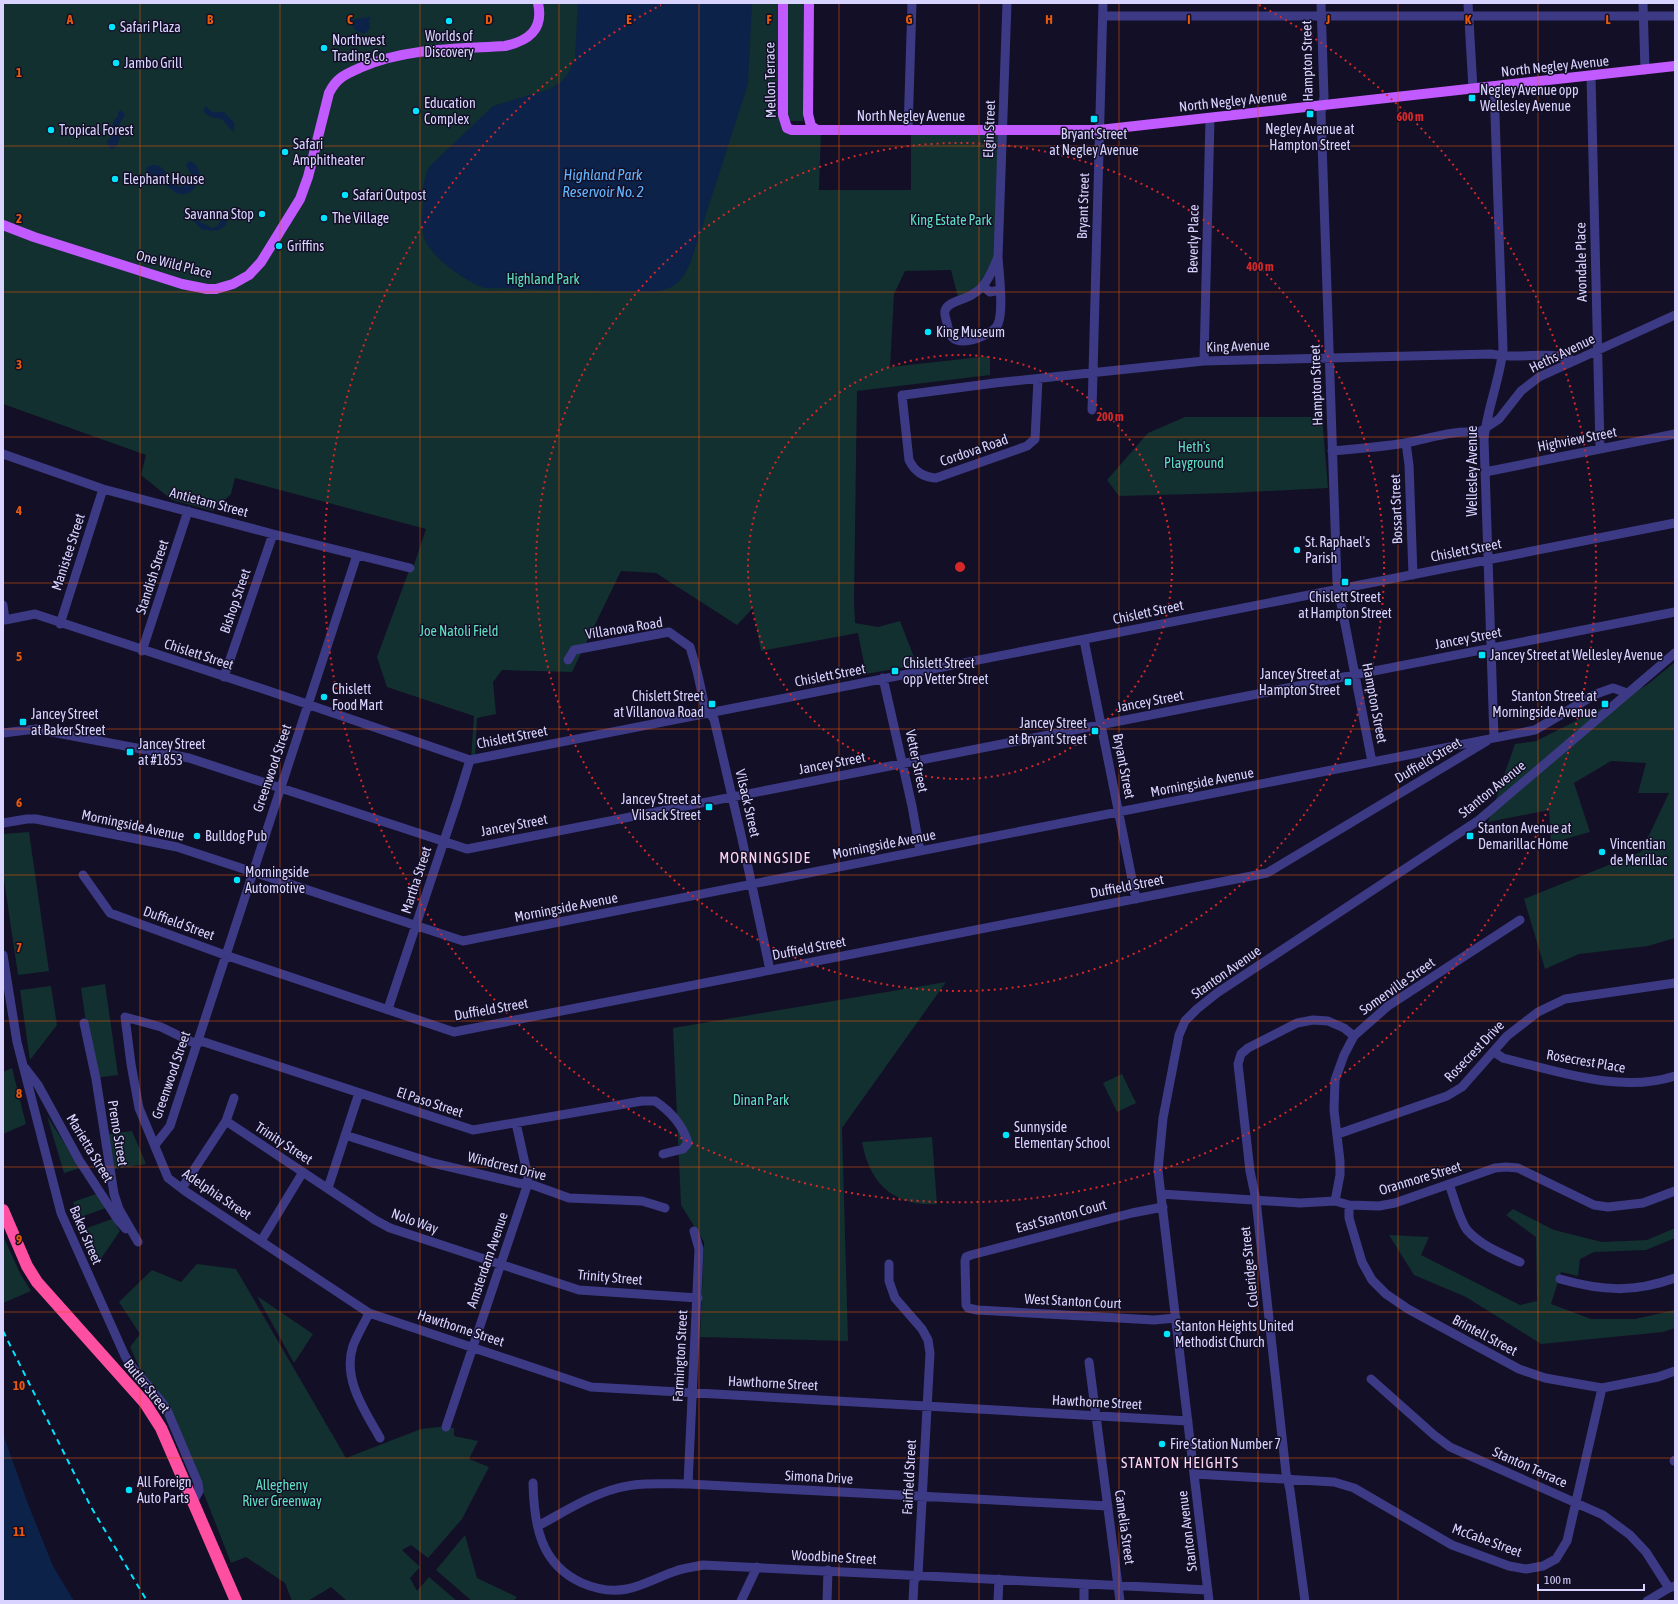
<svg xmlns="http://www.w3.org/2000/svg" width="1678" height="1604" font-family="'Asap Condensed',sans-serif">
<rect width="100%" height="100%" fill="#130f26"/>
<path fill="#12302f" d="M3,3H783L785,125L821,130L819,190H911V130H1003L1000,239L988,278L959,301L951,270L905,271L894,294L890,367L990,356V375L857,391L854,601L855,623L878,627L900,621L917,665L866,674L858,633L761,651L753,608L737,625L656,573L621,571L572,672L502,670L493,682L496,714L477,718L475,759H471L474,716L387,687L377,657L410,568H413L426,529L235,478L231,494L213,511L172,500L141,475L146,455L3,404Z
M786,3H805L803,121H788L787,117Z
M1185,417H1322L1328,488L1230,493L1119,496L1107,480L1148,433Z
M1675,662V938L1648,946L1579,954L1545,969L1524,899L1641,852L1669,793H1638L1646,763L1611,761L1574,783L1590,832L1551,843L1549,810L1488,822L1515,744L1536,741L1647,685Z
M29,832L49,971L18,975L3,873V834Z
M946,982L842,1128L848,1341L700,1337L704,1242L681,1205L673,1028Z
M105,984L118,1075L94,1078L81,988Z
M51,986L57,1025L30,1060L20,990Z
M12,1068L26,1124L3,1134V1072Z
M1122,1074L1136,1103L1117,1112L1103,1083Z
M47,1116L80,1168L64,1173Z
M132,1131L146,1164L108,1170L103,1135Z
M932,1137L937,1204C894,1207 869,1183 862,1142Z
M96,1194L106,1208L78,1218L73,1202Z
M1513,1209L1554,1230L1602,1242L1647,1240L1675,1228V1238L1646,1250L1594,1252L1580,1259L1578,1276L1561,1272L1551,1304L1591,1319H1635L1675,1310V1328L1663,1332L1541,1344L1466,1297L1414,1275L1389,1235L1429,1237L1421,1255L1520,1305L1537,1301L1536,1237L1506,1215Z
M112,1219L120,1231L100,1260L84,1229Z
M3,1236L21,1275L31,1291L3,1303Z
M197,1264L236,1269L346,1458L421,1429L438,1427L454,1428V1436L478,1441L469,1459L489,1467L462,1519L428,1558L411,1545L402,1550L420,1567L410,1578L417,1591L429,1577L457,1601H347L331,1587L308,1601H292L285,1583L246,1557L231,1563L188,1453L144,1378L130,1347L140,1334L119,1302L152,1270L181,1282Z
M257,1296L313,1334L294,1363Z
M465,1535L477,1578L517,1597L513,1601H472L436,1570Z"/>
<path fill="#0c2248" d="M578,3H752L748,84L691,261C683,280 676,289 654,292L484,288C465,281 430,257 424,237C420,227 423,213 423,203C423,190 423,179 429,167L493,106L550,89L562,81L569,72L575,58Z
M371,17L369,21L370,28L364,34L355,30L352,23L355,19Z
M206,106L212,112H224C229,120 238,120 233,132L222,119C213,117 207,118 203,110Z
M121,110L125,115L118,126C122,134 120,140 116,147L111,149L108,146L107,141L113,136L115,132L112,126L115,119L118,116V112Z
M189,161C208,165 198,198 179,194C173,192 169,186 163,184C156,180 147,178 146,168C159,159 165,171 171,181C172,183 176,185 179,187C186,185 190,182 192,176L186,165Z
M189,214H194L200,222L213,228L218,226L220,221L225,219L227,223C220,233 212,231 201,229L193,220L187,219L186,216Z
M3,1434L28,1504L53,1566L74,1601H3Z"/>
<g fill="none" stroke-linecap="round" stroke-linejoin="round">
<path stroke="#3d3a85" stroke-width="9" d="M1321,3L1324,97L1321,113L1337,583L1372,762
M1468,3L1473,89
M1643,3L1645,70
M1103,16H1675
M1591,76L1600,448
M908,130L912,3
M998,257C999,273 1004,310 998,324C993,335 962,347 952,337C948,333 948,327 947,323C946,319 944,314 945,311C947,301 966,300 973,294C987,286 992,271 998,257L1007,3
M983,286L990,292L1000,290
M1204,361L1210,118
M1038,379L1035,439L1027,446L936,478C923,477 915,472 909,460L902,395H904L995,383L1204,361L1491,354C1498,355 1504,356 1510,356C1532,357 1554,351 1574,361
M1092,410L1103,3
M1406,443L1409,465L1413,575
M1332,451C1356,449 1381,447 1405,443C1429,439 1454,429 1478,433L1499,419L1521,391L1539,377L1675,315
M3,454L103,489L273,534L410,568
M1485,472L1675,434
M3,605L5,620L35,614L266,690L470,760L1675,523
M60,624L103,489
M1085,639V645L1136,899
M142,651L188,511
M568,660L574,650L669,632L690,647L697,671L705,707L714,719L742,839L770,970
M224,677L273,534
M883,678L912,806L920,851
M3,733L36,729L189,758L467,849L1675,612
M1494,737L1484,439C1487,409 1500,379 1503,349L1494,86
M3,823L27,819H36L177,847L463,941L1535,730L1596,694L1613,688L1627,693
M83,875L110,913L225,955L454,1032L1267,873L1487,741
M3,955L17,1042L61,1213L125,1356C136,1376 155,1390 167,1410L198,1483L199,1491L193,1502
M388,1009L457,802L470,760
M84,1023L96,1079L114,1194L119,1209L138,1242
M1494,1052L1503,1058C1557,1071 1620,1094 1675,1076
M25,1068L38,1085L79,1160L118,1220L126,1229
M226,1121L375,1220L390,1228L579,1290L698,1298
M1338,1134L1447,1096L1462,1087L1507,1036L1538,1012L1565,999L1675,983
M345,1135L433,1163L518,1183L533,1185L569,1198L642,1201L665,1208
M155,1145L170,1126L357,555
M663,1154L683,1149L688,1143C683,1126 670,1111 655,1101H642L473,1130L204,1042H192L161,1027L125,1017L131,1064L139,1108L168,1178L185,1191L369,1313L591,1387L1188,1421
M1449,1184C1454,1197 1459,1219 1467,1230C1480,1245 1502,1254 1520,1262
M182,1188L226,1121L234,1098
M328,1188L359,1093
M1161,1194L1300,1203L1335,1201L1349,1205L1379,1206L1395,1203L1495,1168L1506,1167L1518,1168L1594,1205L1608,1207L1643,1203L1675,1191
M1335,1201L1340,1175V1161L1334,1110L1335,1080L1344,1055L1354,1036L1388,1006L1520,920
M1349,1205V1218L1362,1262L1372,1280L1386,1294L1408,1309L1519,1369L1545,1378L1602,1388L1658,1377L1675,1371
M1163,1207L1132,1213L971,1255L966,1257L965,1261L966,1305L968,1308L977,1310L1154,1320L1176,1318
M261,1241L303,1172
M889,1264V1281L895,1298L922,1329L928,1340L930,1353L918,1575L914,1581L913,1601
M1560,1279C1602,1291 1634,1293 1675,1278
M369,1313C364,1324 357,1335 353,1346C342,1379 365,1411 380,1438
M1089,1362L1120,1601
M1371,1379L1434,1435L1450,1447L1603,1515L1630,1535L1646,1552L1669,1588
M446,1427L526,1189L528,1177L516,1123
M1674,1461L1675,1460
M1195,1474L1334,1482L1354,1488L1452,1545L1509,1566L1526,1569L1543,1566L1556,1559L1567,1541L1602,1388
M533,1483C534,1525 540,1564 582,1583C596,1589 612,1592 627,1589C643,1586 660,1576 676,1571C684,1568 694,1567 703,1565L1208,1590
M688,1484L699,1249L694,1231
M538,1526C564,1512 588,1496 618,1488C640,1482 665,1484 688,1484L1108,1506
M741,1601L757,1567
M827,1601L828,1570
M998,1601L999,1579
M1084,1601V1584
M1209,1601L1158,1170L1163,1118L1179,1035L1185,1021L1197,1009L1217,993L1479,820L1675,653
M1305,1601L1290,1490L1286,1473L1256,1200L1250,1171L1238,1064L1241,1054L1248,1048L1297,1023L1313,1020L1328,1021L1344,1028L1354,1036
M1647,1601L1669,1588L1675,1586"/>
<path stroke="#c25bff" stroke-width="10" d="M783,3V115L787,128L792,130H1099L1675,66
M809,3L808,114L811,126L817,130
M3,225L34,237L182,284L207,289H216L233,284L249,275L261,262L300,199L308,177L329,93C337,77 346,74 362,67C407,48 456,49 505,46C528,41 544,30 538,3"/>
<path stroke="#ff4fa3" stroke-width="12" d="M3,1210L27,1266L37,1282L145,1403L161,1428L236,1601"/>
<path stroke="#00e5ff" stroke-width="2" stroke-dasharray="6 5" stroke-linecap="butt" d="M3,1331L91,1507L147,1601"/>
</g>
<path fill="none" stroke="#e8590c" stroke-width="1" stroke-opacity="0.55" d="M140,3V1601M280,3V1601M420,3V1601M559,3V1601M699,3V1601M839,3V1601M979,3V1601M1119,3V1601M1258,3V1601M1398,3V1601M1538,3V1601M3,146H1675M3,292H1675M3,437H1675M3,583H1675M3,729H1675M3,875H1675M3,1021H1675M3,1167H1675M3,1312H1675M3,1458H1675"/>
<g fill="none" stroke="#d62828" stroke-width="2" stroke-dasharray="2 4">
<circle cx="960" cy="567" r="212"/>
<circle cx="960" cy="567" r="424"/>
<path d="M1259 5A636 636 0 1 1 661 5"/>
</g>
<g fill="#00e5ff" stroke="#130f26" stroke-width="1.5">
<circle cx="449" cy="21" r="4"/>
<circle cx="112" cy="27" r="4"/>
<circle cx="324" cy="48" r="4"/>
<circle cx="116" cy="63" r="4"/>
<rect x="1468" y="94" width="8" height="8" rx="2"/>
<circle cx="416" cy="111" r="4"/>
<rect x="1306" y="110" width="8" height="8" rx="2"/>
<rect x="1090" y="115" width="8" height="8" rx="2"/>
<circle cx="51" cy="130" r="4"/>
<circle cx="285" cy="152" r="4"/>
<circle cx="115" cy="179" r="4"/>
<circle cx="345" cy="195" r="4"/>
<circle cx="262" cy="214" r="4"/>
<circle cx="324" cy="218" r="4"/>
<circle cx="279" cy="246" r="4"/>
<circle cx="928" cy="332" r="4"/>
<circle cx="1297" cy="550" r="4"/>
<rect x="1341" y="578" width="8" height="8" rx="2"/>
<rect x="1478" y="651" width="8" height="8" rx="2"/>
<rect x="891" y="667" width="8" height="8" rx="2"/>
<rect x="1344" y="678" width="8" height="8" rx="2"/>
<circle cx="324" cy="697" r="4"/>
<rect x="708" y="700" width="8" height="8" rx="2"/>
<rect x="1601" y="700" width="8" height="8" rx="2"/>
<rect x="19" y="718" width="8" height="8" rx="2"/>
<rect x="1091" y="727" width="8" height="8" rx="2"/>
<rect x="126" y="748" width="8" height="8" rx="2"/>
<rect x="705" y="803" width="8" height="8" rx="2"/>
<circle cx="197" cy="836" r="4"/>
<rect x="1466" y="832" width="8" height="8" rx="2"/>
<circle cx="1602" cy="852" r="4"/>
<circle cx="237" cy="880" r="4"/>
<circle cx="1006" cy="1135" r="4"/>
<circle cx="1167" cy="1334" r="4"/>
<circle cx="1162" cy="1444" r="4"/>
<circle cx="129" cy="1490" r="4"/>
</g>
<g text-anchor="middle" stroke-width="3" stroke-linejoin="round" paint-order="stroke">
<g font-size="14" fill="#d9d4ff" stroke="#130f26" text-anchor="start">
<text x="120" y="32">Safari Plaza</text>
<text x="449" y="41" text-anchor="middle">Worlds of<tspan x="449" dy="16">Discovery</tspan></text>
<text x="332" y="45">Northwest<tspan x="332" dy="16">Trading Co.</tspan></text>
<text x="124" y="68">Jambo Grill</text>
<text x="1480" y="95">Negley Avenue opp<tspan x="1480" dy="16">Wellesley Avenue</tspan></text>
<text x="424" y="108">Education<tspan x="424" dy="16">Complex</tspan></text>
<text x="1310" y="134" text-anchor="middle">Negley Avenue at<tspan x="1310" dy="16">Hampton Street</tspan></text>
<text x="59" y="135">Tropical Forest</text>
<text x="1094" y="139" text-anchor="middle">Bryant Street<tspan x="1094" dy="16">at Negley Avenue</tspan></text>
<text x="293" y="149">Safari<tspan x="293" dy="16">Amphitheater</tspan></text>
<text x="123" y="184">Elephant House</text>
<text x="353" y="200">Safari Outpost</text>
<text x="254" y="219" text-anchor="end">Savanna Stop</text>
<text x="332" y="223">The Village</text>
<text x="287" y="251">Griffins</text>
<text x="936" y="337">King Museum</text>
<text x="1305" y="547">St. Raphael's<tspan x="1305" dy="16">Parish</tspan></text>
<text x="1345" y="602" text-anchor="middle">Chislett Street<tspan x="1345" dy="16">at Hampton Street</tspan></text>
<text x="1490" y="660">Jancey Street at Wellesley Avenue</text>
<text x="903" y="668">Chislett Street<tspan x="903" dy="16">opp Vetter Street</tspan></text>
<text x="1340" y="679" text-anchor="end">Jancey Street at<tspan x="1340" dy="16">Hampton Street</tspan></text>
<text x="332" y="694">Chislett<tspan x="332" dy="16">Food Mart</tspan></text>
<text x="704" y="701" text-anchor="end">Chislett Street<tspan x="704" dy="16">at Villanova Road</tspan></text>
<text x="1597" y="701" text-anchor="end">Stanton Street at<tspan x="1597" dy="16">Morningside Avenue</tspan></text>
<text x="31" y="719">Jancey Street<tspan x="31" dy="16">at Baker Street</tspan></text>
<text x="1087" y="728" text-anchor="end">Jancey Street<tspan x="1087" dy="16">at Bryant Street</tspan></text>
<text x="138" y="749">Jancey Street<tspan x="138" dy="16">at #1853</tspan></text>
<text x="701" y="804" text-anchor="end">Jancey Street at<tspan x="701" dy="16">Vilsack Street</tspan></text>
<text x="1478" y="833">Stanton Avenue at<tspan x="1478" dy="16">Demarillac Home</tspan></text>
<text x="205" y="841">Bulldog Pub</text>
<text x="1610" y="849">Vincentian<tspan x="1610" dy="16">de Merillac</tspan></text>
<text x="245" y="877">Morningside<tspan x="245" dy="16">Automotive</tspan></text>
<text x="1014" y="1132">Sunnyside<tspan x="1014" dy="16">Elementary School</tspan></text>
<text x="1175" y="1331">Stanton Heights United<tspan x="1175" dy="16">Methodist Church</tspan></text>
<text x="1170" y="1449">Fire Station Number 7</text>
<text x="137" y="1487">All Foreign<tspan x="137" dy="16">Auto Parts</tspan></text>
</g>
<g font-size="14" fill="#d9d4ff" stroke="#130f26">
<text transform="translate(1307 61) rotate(-91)" y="5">Hampton Street</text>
<text transform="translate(1555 66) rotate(-6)" y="5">North Negley Avenue</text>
<text transform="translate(770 80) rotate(-91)" y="5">Mellon Terrace</text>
<text transform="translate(1233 101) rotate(-6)" y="5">North Negley Avenue</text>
<text x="911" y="121">North Negley Avenue</text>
<text transform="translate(989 129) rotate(-88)" y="5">Elgin Street</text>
<text transform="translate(1083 206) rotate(-88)" y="5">Bryant Street</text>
<text transform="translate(1193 239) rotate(-89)" y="5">Beverly Place</text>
<text transform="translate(1581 262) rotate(-91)" y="5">Avondale Place</text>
<text transform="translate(174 264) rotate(14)" y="5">One Wild Place</text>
<text transform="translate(1238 346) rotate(-2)" y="5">King Avenue</text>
<text transform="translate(1562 353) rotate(-26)" y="5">Heths Avenue</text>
<text transform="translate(1316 385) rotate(-92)" y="5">Hampton Street</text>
<text transform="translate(1577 439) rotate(-11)" y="5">Highview Street</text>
<text transform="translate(974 450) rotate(-19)" y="5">Cordova Road</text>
<text transform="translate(1472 471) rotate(-90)" y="5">Wellesley Avenue</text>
<text transform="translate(209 502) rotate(15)" y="5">Antietam Street</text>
<text transform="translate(1396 509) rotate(-92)" y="5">Bossart Street</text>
<text transform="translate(1466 550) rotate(-11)" y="5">Chislett Street</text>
<text transform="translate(68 552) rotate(-72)" y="5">Manistee Street</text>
<text transform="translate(152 577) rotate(-72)" y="5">Standish Street</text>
<text transform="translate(235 601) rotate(-71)" y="5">Bishop Street</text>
<text transform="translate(1148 612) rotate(-12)" y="5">Chislett Street</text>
<text transform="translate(624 628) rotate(-9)" y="5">Villanova Road</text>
<text transform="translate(1468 638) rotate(-11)" y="5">Jancey Street</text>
<text transform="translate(199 654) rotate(18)" y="5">Chislett Street</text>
<text transform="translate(830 675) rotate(-11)" y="5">Chislett Street</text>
<text transform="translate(1150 701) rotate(-11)" y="5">Jancey Street</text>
<text transform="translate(1375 703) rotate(79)" y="5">Hampton Street</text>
<text transform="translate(512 737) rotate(-11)" y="5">Chislett Street</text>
<text transform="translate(1428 760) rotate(-31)" y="5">Duffield Street</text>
<text transform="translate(917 761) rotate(78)" y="5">Vetter Street</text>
<text transform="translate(832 763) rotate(-11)" y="5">Jancey Street</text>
<text transform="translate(1124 766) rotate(79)" y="5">Bryant Street</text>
<text transform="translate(272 768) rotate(-71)" y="5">Greenwood Street</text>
<text transform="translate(1202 782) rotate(-11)" y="5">Morningside Avenue</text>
<text transform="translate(1492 789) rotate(-39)" y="5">Stanton Avenue</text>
<text transform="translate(748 803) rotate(77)" y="5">Vilsack Street</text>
<text transform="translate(133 825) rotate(12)" y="5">Morningside Avenue</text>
<text transform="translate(514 825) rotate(-11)" y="5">Jancey Street</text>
<text transform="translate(884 844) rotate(-11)" y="5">Morningside Avenue</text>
<text transform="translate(416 880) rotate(-72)" y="5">Martha Street</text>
<text transform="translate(1127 886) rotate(-11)" y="5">Duffield Street</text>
<text transform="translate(566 907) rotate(-11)" y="5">Morningside Avenue</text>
<text transform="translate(179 923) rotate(20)" y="5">Duffield Street</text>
<text transform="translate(809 948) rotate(-11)" y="5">Duffield Street</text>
<text transform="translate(1226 972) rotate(-35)" y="5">Stanton Avenue</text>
<text transform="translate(1397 986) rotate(-35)" y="5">Somerville Street</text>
<text transform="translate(491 1009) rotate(-10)" y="5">Duffield Street</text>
<text transform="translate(1474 1051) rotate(-46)" y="5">Rosecrest Drive</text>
<text transform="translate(1586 1061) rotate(10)" y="5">Rosecrest Place</text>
<text transform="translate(171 1075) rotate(-71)" y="5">Greenwood Street</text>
<text transform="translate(430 1102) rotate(18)" y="5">El Paso Street</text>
<text transform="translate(118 1133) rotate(81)" y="5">Premo Street</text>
<text transform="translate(284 1143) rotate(33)" y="5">Trinity Street</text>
<text transform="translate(90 1148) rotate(59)" y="5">Marietta Street</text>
<text transform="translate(507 1166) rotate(14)" y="5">Windcrest Drive</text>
<text transform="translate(1420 1178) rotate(-17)" y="5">Oranmore Street</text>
<text transform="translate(217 1194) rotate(34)" y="5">Adelphia Street</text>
<text transform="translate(1061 1216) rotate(-15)" y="5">East Stanton Court</text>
<text transform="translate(415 1221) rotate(20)" y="5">Nolo Way</text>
<text transform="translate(86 1235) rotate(67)" y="5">Baker Street</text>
<text transform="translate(487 1260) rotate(-71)" y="5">Amsterdam Avenue</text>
<text transform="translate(1249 1267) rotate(-96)" y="5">Coleridge Street</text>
<text transform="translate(610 1277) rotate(5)" y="5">Trinity Street</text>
<text transform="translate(1073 1301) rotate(3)" y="5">West Stanton Court</text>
<text transform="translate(461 1328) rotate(18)" y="5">Hawthorne Street</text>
<text transform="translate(1485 1335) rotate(28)" y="5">Brintell Street</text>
<text transform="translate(680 1356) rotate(-87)" y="5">Farmington Street</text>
<text transform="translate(773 1383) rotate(3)" y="5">Hawthorne Street</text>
<text transform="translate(147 1386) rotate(51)" y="5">Butler Street</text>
<text transform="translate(1097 1402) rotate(3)" y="5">Hawthorne Street</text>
<text transform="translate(1530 1467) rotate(24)" y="5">Stanton Terrace</text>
<text transform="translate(819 1477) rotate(3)" y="5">Simona Drive</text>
<text transform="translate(909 1477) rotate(-87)" y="5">Fairfield Street</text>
<text transform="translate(1125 1527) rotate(82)" y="5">Camelia Street</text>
<text transform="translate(1187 1531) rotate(-97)" y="5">Stanton Avenue</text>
<text transform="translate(1487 1540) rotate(20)" y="5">McCabe Street</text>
<text transform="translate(834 1557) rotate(3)" y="5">Woodbine Street</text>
</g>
<g font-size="14" fill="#5fe0c0" stroke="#130f26">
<text x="951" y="225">King Estate Park</text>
<text x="543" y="284">Highland Park</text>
<text x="1194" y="452">Heth's<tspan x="1194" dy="16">Playground</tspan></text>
<text x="459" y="636">Joe Natoli Field</text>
<text x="761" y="1105">Dinan Park</text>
<text x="282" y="1490">Allegheny<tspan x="282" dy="16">River Greenway</tspan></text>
</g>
<g font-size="15" font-style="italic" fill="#62b6ff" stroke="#130f26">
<text x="603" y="180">Highland Park<tspan x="603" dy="17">Reservoir No. 2</tspan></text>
</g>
<g font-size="15" letter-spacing="1" fill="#ffd6f0" stroke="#130f26">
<text x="765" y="863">MORNINGSIDE</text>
<text x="1180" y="1468">STANTON HEIGHTS</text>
</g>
</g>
<g font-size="13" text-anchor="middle" font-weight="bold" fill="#e8590c" stroke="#130f26" stroke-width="3" stroke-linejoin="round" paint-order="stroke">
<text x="70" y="24">A</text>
<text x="210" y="24">B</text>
<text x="350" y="24">C</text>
<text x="489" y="24">D</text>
<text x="629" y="24">E</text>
<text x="769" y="24">F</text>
<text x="909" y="24">G</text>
<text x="1049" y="24">H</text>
<text x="1189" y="24">I</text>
<text x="1328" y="24">J</text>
<text x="1468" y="24">K</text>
<text x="1608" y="24">L</text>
<text x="19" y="77">1</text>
<text x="19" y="223">2</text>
<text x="19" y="369">3</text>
<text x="19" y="515">4</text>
<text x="19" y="661">5</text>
<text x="19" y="807">6</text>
<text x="19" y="952">7</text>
<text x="19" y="1098">8</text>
<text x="19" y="1244">9</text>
<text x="19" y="1390">10</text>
<text x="19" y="1536">11</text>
</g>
<circle cx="960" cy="567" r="6" fill="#d62828" stroke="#130f26" stroke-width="2"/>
<g font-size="12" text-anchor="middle" font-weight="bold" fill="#d62828" stroke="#130f26" stroke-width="3" stroke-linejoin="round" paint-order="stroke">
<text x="1410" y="121">600 m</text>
<text x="1260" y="271">400 m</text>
<text x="1110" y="421">200 m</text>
</g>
<rect width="1678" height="1604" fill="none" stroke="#d9d4ff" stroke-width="8"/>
<path d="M1538 1584v6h106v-6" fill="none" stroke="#d9d4ff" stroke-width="2"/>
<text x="1544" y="1584" font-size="12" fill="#d9d4ff" stroke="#130f26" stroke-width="3" paint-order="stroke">100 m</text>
</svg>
